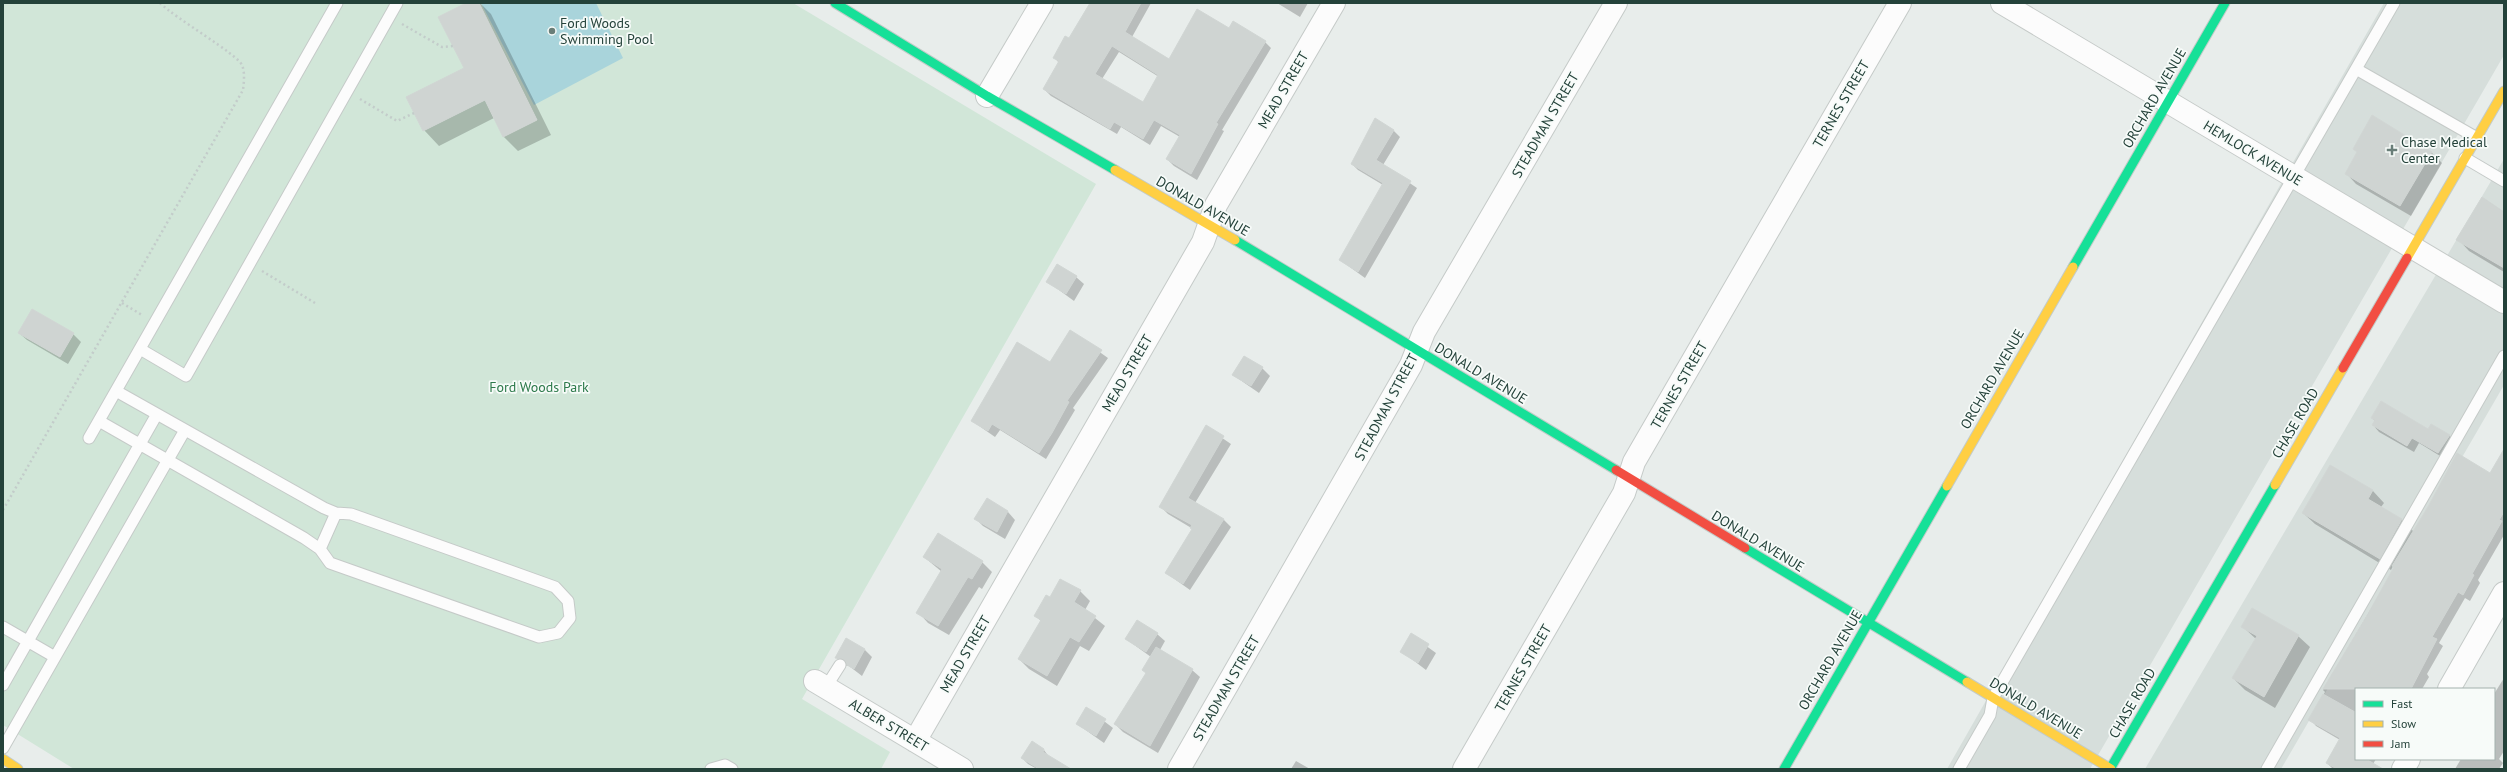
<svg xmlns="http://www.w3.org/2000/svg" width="2507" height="772" font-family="'PT Sans',sans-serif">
<rect width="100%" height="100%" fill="#e8edeb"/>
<path fill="#d6dedb" d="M2384,3H2504V55L2090,769H1947Z
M2504,159V385L2281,769H2145Z"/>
<path fill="#d1e6d8" d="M3,3H793L1096,184L802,699L890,752L881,769H74L3,725Z"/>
<path fill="#a9d4db" d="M481,3H596L623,58L534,105Z"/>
<path fill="#0003" fill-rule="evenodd" d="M468,3H480L491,14L551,135L518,151L503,136L494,118L439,146L424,130L465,69Z
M1091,3H1151L1132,37L1170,60L1229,29L1265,42L1271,48L1222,130L1224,131L1197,180L1174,166L1167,159L1180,137L1161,126L1150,145L1121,127L1117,134L1051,96L1044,89L1059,63L1054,57L1070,40ZM1119,52L1159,77L1144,103L1102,79Z
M1277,3H1308L1300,17Z
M2373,117L2432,153L2442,163L2411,216L2356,184L2346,173L2358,153Z
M1393,130L1400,137L1383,165L1417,188L1365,278L1340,260L1383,185L1358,170L1352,164Z
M2483,198L2504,212V272L2469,251L2458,239Z
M1076,277L1084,284L1074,301L1048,282Z
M1070,331L1108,358L1073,408L1075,410L1046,459L1000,430L995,437L972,421L1050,363Z
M19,333L73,334L81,342L68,364L27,340Z
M1262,368L1270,376L1259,393L1233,375Z
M2372,418L2449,435L2455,442L2445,459L2419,443L2414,452L2379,432L2373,425L2375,421Z
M1206,427L1231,444L1195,503L1224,520L1231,527L1190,590L1166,573L1193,529L1168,514L1161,507Z
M2504,456V535L2478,580L2480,583L2470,601L2465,598L2439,643L2443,646L2427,674L2429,677L2422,689H2356V759H2376L2370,769H2333L2327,763L2340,740L2316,726L2310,719L2325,692L2323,690L2395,568L2393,566L2391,570L2315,524L2303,513L2331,466L2373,491L2384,503L2381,507L2402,520L2414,532L2491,474Z
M987,500L1008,512L1015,520L1005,539L983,526L976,519Z
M924,557L982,562L992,572L982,589L979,587L949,635L928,623L918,612L942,572Z
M1080,591L1090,601L1085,610L1105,626L1089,651L1080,646L1057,686L1029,669L1019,659L1041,621L1035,615Z
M2243,627L2298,636L2310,647L2275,708L2245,690L2233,678L2256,639Z
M1157,634L1165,641L1160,650L1192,670L1200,677L1158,753L1123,732L1115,724L1147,674L1151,657L1126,639Z
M1411,635L1436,653L1426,670L1401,651Z
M865,650L872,657L862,676L849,666L843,665L836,657Z
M2504,678V751L2499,759L2503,763L2499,769H2455L2461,759H2494V694Z
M1087,708L1113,728L1104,743L1077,724Z
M1032,742L1044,750L1049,757L1068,769H1037L1028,764L1022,758Z
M1296,761L1310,769H1291Z"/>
<path fill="#cfd4d2" stroke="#d1d6d4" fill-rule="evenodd" d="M466,3H479L537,120L503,137L485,100L423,131L406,97L464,68L438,17Z
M1090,3H1141L1125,32L1169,59L1197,9L1229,28L1233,21L1266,41L1216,123L1218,124L1191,174L1166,159L1180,135L1154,120L1143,139L1114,122L1110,129L1043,89L1059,61L1053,58L1065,36L1069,38ZM1112,46L1158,75L1143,102L1095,74Z
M2372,115L2432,152L2400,206L2345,174L2357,152L2353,149Z
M1375,118L1394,130L1376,160L1411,181L1358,272L1339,260L1383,183L1351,164Z
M2482,197L2504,212V268L2456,240Z
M1057,264L1077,276L1066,294L1046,282Z
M32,309L74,333L60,357L18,333Z
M1070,330L1102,350L1067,401L1069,402L1052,433L1039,453L992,424L988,431L971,421L1017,342L1050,362Z
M1244,356L1263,367L1251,386L1232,375Z
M2381,401L2428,429L2431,424L2450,435L2438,453L2412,438L2407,446L2372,425L2375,420L2371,418Z
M1206,425L1224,436L1188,498L1224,519L1183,584L1165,573L1192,529L1190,528L1192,525L1159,507Z
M2504,449V512L2499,520L2502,521L2472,574L2474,575L2463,595L2458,592L2432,637L2437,639L2411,689H2323L2368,614L2394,567L2392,566L2429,505L2457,453L2490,473Z
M2330,465L2373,490L2368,499L2402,519L2380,559L2302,513Z
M987,498L1008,511L997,532L974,519Z
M938,533L983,561L972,579L968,577L938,626L916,613L942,569L923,557Z
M1060,579L1081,590L1074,602L1096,616L1079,642L1070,637L1047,676L1018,659L1041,620L1034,616L1046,595L1050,597Z
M2252,608L2299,635L2264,697L2232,678L2257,636L2241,627Z
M1137,620L1158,633L1146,652L1125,639Z
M1411,633L1429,644L1418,663L1400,652Z
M846,638L865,649L854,669L847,665L843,659L835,658Z
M1156,647L1193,669L1150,746L1114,724L1146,673L1142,670Z
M2323,694L2355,712L2356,710V759H2366L2383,769H2337L2326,763L2340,738L2308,720Z
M1086,707L1106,719L1096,736L1076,724Z
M1032,741L1044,749L1043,752L1071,769H1039L1021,758Z"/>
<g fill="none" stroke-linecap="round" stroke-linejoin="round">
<g stroke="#c5cac8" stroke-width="13">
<path id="lane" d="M2356,69L2477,138
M2465,158L2504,181
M140,349L186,376L397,3
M99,421L304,538L320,549L330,563L539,637L558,633L570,618L568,601L555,587L351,514L336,513L324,508L116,391
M89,438L337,3
M320,549L336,513
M3,627L55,657
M3,685L157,414
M826,687L840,665
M3,748L185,430
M711,769L725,765L732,769
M1959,769L1990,715L1993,698L2394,3
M2267,769L2504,356"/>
</g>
<g stroke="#c5cac8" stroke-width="24">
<path id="street" d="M2002,3L2504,302
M987,96L1042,3
M815,681L962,769
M2449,689L2504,593
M915,741L1203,242L1216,205L1334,3
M1179,769L1411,365L1424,332L1616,3
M1464,769L1624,493L1634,462L1900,3
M2403,769L2409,759"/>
</g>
<g stroke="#c3cbc8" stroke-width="11">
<path id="fast" d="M835,3L987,96L1115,170
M1235,240L1616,470
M2073,267L2225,3
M1745,548L1967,682
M1784,769L1947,486
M2110,769L2275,485"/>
</g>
<g stroke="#c3cbc8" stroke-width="11">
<path id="slow" d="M1115,170L1235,240
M2407,258L2504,91
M2275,485L2343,368
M1947,486L2073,267
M1967,682L2111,769
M3,759L18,769"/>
</g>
<g stroke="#c3cbc8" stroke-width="11">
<path id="jam" d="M2343,368L2407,258
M1616,470L1745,548"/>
</g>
<path stroke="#c3ccca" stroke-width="2.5" stroke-dasharray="2 3" stroke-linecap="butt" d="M402,24L442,47L453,46
M360,99L397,121L414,113
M262,271L315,303
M122,303L142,315
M3,510L243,90C244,82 245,72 242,65C237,54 175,18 160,3"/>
<use href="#lane" stroke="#fcfcfc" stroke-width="11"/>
<use href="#street" stroke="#fcfcfc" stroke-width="22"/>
<use href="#fast" stroke="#16e098" stroke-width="9"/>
<use href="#slow" stroke="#ffcf43" stroke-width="9"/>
<use href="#jam" stroke="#f24e42" stroke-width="9"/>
</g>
<g fill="#697e78" stroke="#f7fbf9" stroke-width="1.5">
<circle cx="552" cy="31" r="4"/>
<path d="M2390 144h4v4h4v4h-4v4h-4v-4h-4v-4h4z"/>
</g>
<g text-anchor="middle" stroke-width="3.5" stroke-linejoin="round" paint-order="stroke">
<g font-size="14" fill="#24423a" stroke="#f7fbf9" text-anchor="start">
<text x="560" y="28">Ford Woods<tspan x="560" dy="16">Swimming Pool</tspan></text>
<text x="2401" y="147">Chase Medical<tspan x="2401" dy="16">Center</tspan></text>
</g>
<g font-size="14" fill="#24423a" stroke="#f7fbf9">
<text transform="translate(1283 90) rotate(-60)" y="5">MEAD STREET</text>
<text transform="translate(2154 98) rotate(-60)" y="5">ORCHARD AVENUE</text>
<text transform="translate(1841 104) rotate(-60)" y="5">TERNES STREET</text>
<text transform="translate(1545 125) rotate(-60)" y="5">STEADMAN STREET</text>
<text transform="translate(2253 153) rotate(31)" y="5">HEMLOCK AVENUE</text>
<text transform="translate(1203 206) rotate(30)" y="5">DONALD AVENUE</text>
<text transform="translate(1127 373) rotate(-60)" y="5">MEAD STREET</text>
<text transform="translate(1481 373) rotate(31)" y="5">DONALD AVENUE</text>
<text transform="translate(1992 379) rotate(-60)" y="5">ORCHARD AVENUE</text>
<text transform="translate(1679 385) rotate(-60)" y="5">TERNES STREET</text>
<text transform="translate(1386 407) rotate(-62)" y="5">STEADMAN STREET</text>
<text transform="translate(2295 423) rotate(-60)" y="5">CHASE ROAD</text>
<text transform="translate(1758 541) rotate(31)" y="5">DONALD AVENUE</text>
<text transform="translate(965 654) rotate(-60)" y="5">MEAD STREET</text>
<text transform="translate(1830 660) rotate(-60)" y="5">ORCHARD AVENUE</text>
<text transform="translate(1523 668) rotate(-60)" y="5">TERNES STREET</text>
<text transform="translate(1226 688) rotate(-60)" y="5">STEADMAN STREET</text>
<text transform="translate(2132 703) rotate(-60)" y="5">CHASE ROAD</text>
<text transform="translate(2036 708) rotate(31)" y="5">DONALD AVENUE</text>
<text transform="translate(889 725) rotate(31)" y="5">ALBER STREET</text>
</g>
<g font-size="14" fill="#2d7a4b" stroke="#f7fbf9">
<text x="539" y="392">Ford Woods Park</text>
</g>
</g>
<rect width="2507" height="772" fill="none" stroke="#24423a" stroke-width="8"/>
<rect x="2355" y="688" width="140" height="72" fill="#f7fbf9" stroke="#a3b1ad"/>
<rect x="2363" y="701" width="20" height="6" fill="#16e098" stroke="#a3b1ad"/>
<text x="2391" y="708" font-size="12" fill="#24423a">Fast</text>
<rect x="2363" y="721" width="20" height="6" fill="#ffcf43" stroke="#a3b1ad"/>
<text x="2391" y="728" font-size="12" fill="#24423a">Slow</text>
<rect x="2363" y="741" width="20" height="6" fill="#f24e42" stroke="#a3b1ad"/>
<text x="2391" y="748" font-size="12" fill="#24423a">Jam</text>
</svg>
